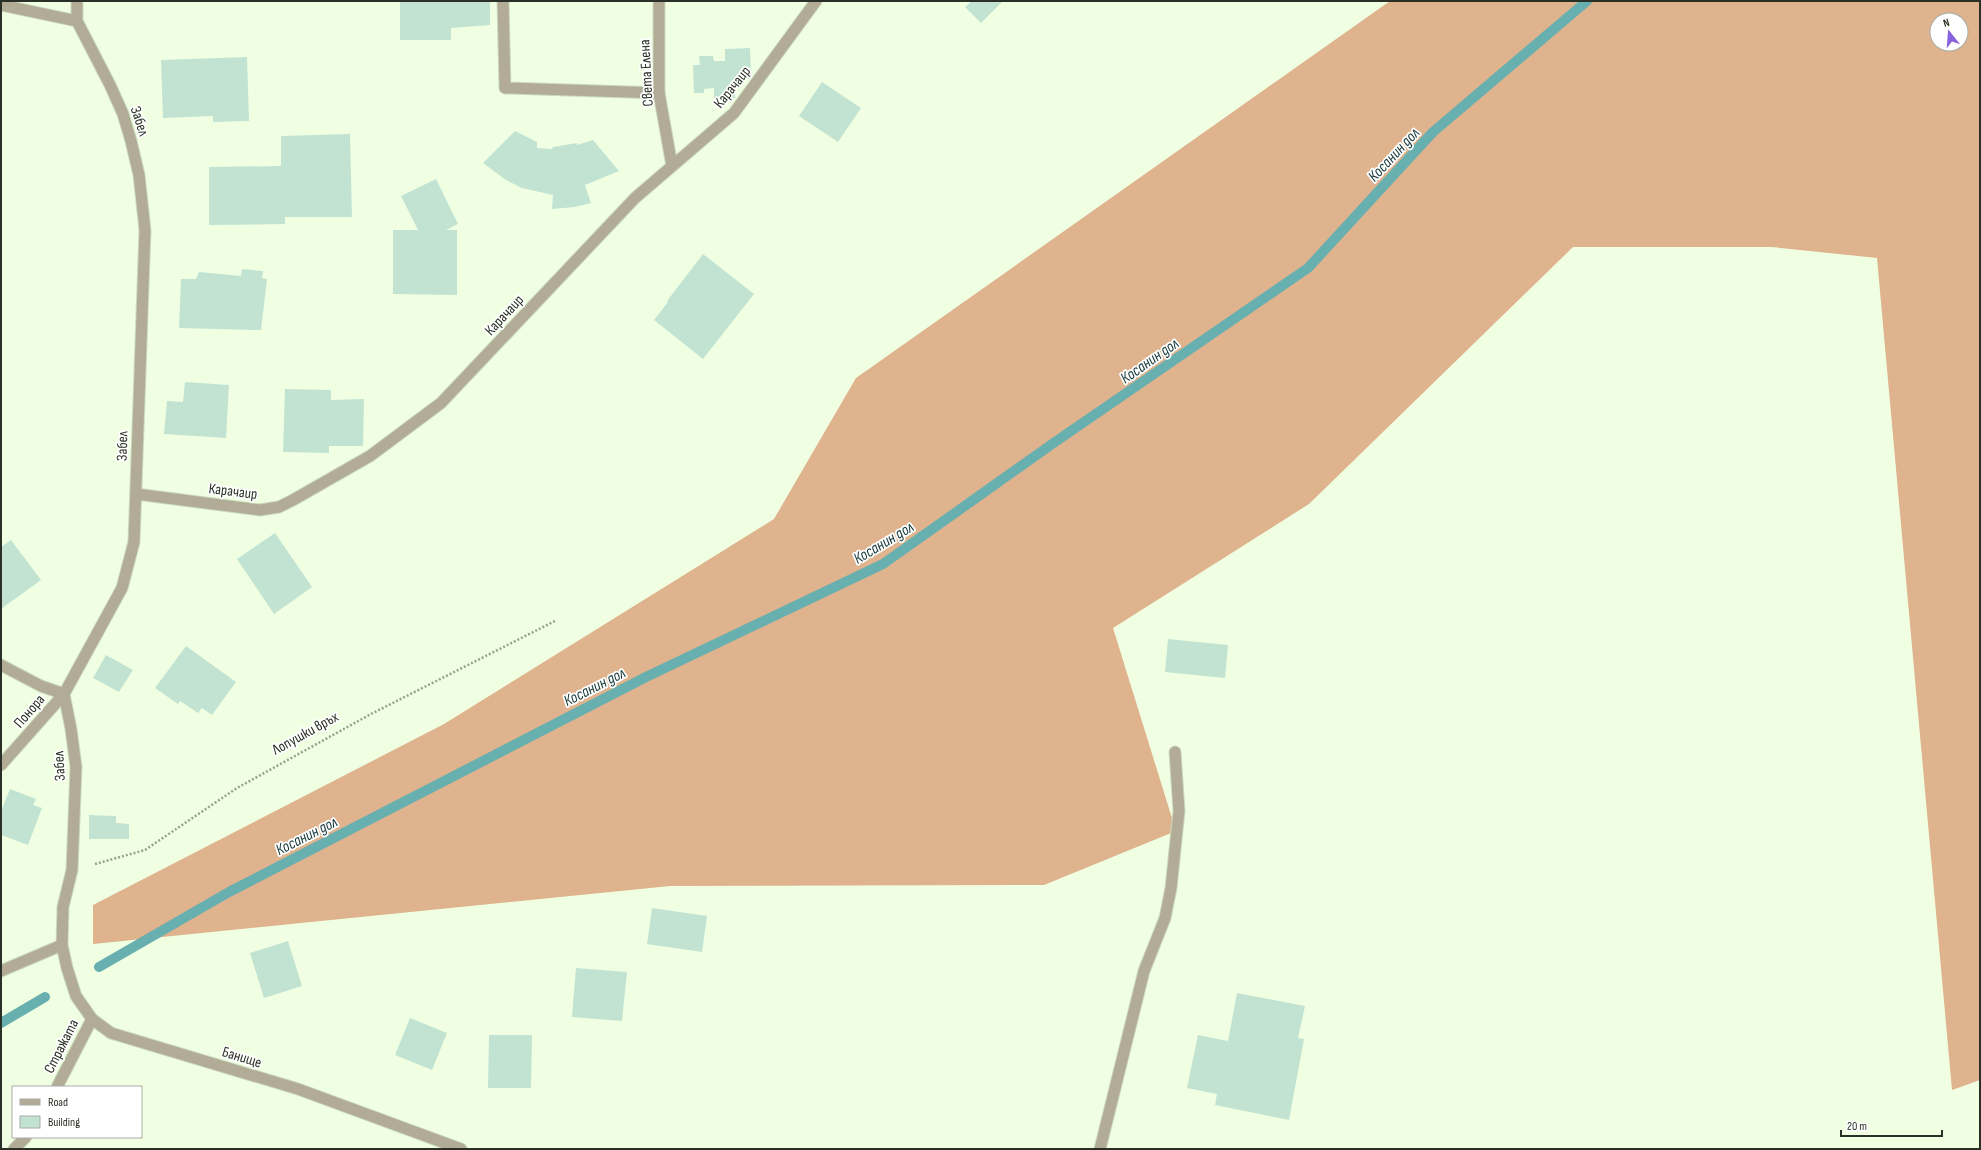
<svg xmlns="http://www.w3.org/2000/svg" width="1981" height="1150" font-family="'Sofia Sans Condensed',sans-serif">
<rect width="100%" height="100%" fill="#f0ffe2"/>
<path fill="#deb38d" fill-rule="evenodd" d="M1390,1H1980V1080L1952,1090L1877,258L1772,247H1573L1309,504L1113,628L1176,831L1044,885L670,886L93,944V905L444,724L774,519L856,378ZM1937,20H1961V44H1937Z"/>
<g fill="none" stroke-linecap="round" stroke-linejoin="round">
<path stroke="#68afaf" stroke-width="10" d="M99,967L229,892L646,677L883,564L1055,442L1308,268L1433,132L1587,1
M1,1023L45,997"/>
</g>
<path fill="#c2e3d2" d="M400,1H490V25L451,28V40H400Z
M972,1H1001L1002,2L981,23L965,7Z
M750,48L751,79H734L735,98H714V88L704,89V93H694L693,65H700L699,56H713L714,61H725V49Z
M247,57L249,121L213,122V116L163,118L161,60Z
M822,82L861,108L838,142L799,116Z
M515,131L537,142V148L552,149L553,147L577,143V145L593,140L619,171L585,185L591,203L575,207L552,209L553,195L522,188L506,180L483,163Z
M350,134L352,217H285V224L209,225V167L281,166V136Z
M436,179L458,224L446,230H457V295L393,294V230H418L401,196Z
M703,254L754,294L703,359L654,320L668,302L667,301Z
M242,269L263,271L262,278L267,279L261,330L179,328L181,279H196L199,272L241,276Z
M185,382L229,385L226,438L164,434L167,401L183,402Z
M285,389L331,390V400L364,399L363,446H329V453L283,452Z
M275,533L312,587L274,614L237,559Z
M11,540L41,580L1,609V547Z
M1168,639L1228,645L1225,678L1165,672Z
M186,646L236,682L212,715L202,708L198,713L180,701L178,704L155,688Z
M106,655L133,670L119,692L93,678Z
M10,789L36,799L33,805L42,808L28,845L1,835V811Z
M89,815L116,816V823L129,824V839H89Z
M652,908L707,916L702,952L647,944Z
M288,941L302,986L264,998L250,953Z
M576,968L627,972L622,1021L572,1017Z
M1237,993L1305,1006L1298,1038L1304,1039L1289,1120L1215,1105L1217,1094L1187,1088L1198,1035L1228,1041Z
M410,1018L447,1033L432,1070L395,1055Z
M489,1035H532L531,1088H488Z"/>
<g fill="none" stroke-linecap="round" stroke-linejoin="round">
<g stroke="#ccdac0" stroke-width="13">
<path id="service" d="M503,1L505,88L659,93
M57,1087L92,1019
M14,1149L26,1137
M1100,1149L1144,971L1165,918L1171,888L1179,811L1175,752"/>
</g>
<g stroke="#ccdac0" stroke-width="13">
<path id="minor" d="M659,1V93L672,166
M1,5L77,21
M136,494L260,510L279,507L293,500L370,456L441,403L635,198L734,113L816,1
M1,665L41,686L64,694
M64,694L71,729L76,767L72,870L63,907L62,945L67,968L76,996L92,1019L111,1033L298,1089L461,1149
M1,765L64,694L122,588L134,542L145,230L139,175L131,141L123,114L110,85L77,21V1
M1,971L62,945"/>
</g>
<path stroke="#97a28d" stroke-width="2.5" stroke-dasharray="2 2" stroke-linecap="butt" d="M95,864L145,850L237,788L371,714L555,621"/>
<use href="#service" stroke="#b2ac96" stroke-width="11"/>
<use href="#minor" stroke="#b2ac96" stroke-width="11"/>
</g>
<g text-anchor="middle" stroke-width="3.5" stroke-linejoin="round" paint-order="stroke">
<g font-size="15" fill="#2a3025" stroke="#fff">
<text transform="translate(646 73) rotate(-93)" y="5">Света Елена</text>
<text transform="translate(732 87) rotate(-51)" y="5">Карачаир</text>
<text transform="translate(140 121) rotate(72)" y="5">Забел</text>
<text transform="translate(504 315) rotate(-47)" y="5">Карачаир</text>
<text transform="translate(122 446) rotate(-88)" y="5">Забел</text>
<text transform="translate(233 491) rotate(7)" y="5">Карачаир</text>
<text transform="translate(29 711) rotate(-49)" y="5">Понора</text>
<text transform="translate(305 733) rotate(-29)" y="5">Лопушки връх</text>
<text transform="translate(59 766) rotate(-93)" y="5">Забел</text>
<text transform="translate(61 1046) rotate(-63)" y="5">Стражата</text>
<text transform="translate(242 1057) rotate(17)" y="5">Банище</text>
</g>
<g font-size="16" font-style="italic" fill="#173a3b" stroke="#fff">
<text transform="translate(1393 154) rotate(-47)" y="6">Косанин дол</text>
<text transform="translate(1149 360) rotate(-35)" y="6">Косанин дол</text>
<text transform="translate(883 542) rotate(-31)" y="6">Косанин дол</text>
<text transform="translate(594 686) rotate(-27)" y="6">Косанин дол</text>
<text transform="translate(306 835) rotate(-27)" y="6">Косанин дол</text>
</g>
</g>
<rect width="1981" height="1150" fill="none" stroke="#2a3025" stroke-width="4"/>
<rect x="12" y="1086" width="130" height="52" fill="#ffffff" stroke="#aaaca8"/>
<rect x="20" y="1099" width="20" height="6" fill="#b2ac96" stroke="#aaaca8"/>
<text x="48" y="1106" font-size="12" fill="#2a3025">Road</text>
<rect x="20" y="1116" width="20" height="12" fill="#c2e3d2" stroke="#aaaca8"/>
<text x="48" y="1126" font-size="12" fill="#2a3025">Building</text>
<g transform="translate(1949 32) rotate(343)"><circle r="19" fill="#ffffff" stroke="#aaaca8"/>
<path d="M0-3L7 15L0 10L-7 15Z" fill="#8a61dc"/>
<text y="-6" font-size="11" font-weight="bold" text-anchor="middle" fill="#2a3025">N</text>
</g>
<path d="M1841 1130v6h101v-6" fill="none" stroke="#2a3025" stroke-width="2"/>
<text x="1847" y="1130" font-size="12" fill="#2a3025" stroke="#ffffff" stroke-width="3" paint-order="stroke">20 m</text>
</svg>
